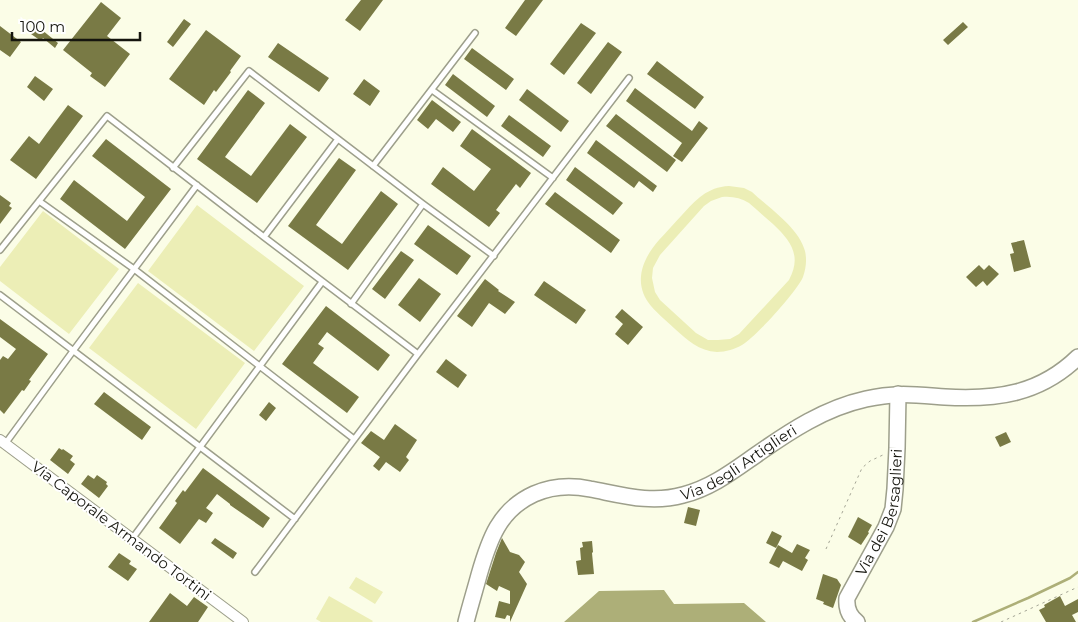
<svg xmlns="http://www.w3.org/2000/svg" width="1078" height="622" font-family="Montserrat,sans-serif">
<rect width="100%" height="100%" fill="#fbfde7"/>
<path fill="#eceeb6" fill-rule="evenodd" d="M729,186L744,188L752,192C769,208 799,228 805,251C807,260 806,268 803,277C797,291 756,337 742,345C735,349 726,352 717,352C699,351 687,340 675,329C666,320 655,312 648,302C633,280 644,257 659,240C667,232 674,223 682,215C696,200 707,187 729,186ZM722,197C732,196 741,198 749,203C757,210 765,217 773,224C791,241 802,256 789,280L739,334L730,339L718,340H708L696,333L660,300L655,292L652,278L653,268L660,255L704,206L711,201Z
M197,205L304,286L254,351L148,271Z
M43,211L119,269L69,334L0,281V267Z
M138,283L245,363L196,429L89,348Z
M356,577L383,592L375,604L349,588Z
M329,596L373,621L372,622H321L316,619Z"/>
<path fill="#adaf78" d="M664,590L674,604L744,603L766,622H564L599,591Z"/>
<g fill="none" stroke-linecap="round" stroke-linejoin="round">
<path stroke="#adaf78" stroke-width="2.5" d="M973,622L1028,598L1070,578L1078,572"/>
</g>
<path fill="#797a45" d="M361,0H383L360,31L345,20Z
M525,0H543L516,36L505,28Z
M101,2L121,18L107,36L130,54L105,87L90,76L92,73L63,50Z
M184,19L191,24L173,47L167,42Z
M963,22L968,27L948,45L943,40Z
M581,23L596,33L564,75L550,64Z
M0,26L21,42L10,57L0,50Z
M36,28L41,31L42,30L58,43L55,48L43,38L41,41L31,34Z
M206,30L241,56L230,71L231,72L216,92L214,90L204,105L169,79Z
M608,42L622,52L591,94L577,83Z
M278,43L329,78L319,92L268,57Z
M472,48L514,79L506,90L464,59Z
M657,61L704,97L695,109L647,74Z
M453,74L495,106L487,117L445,85Z
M35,76L53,89L44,101L27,87Z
M364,79L380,91L370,106L353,94Z
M635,88L692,131L699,121L708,128L682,162L673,156L682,143L626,101Z
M527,89L569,121L561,132L519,100Z
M248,90L265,103L225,157L251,176L290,124L307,137L257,203L197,159Z
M432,100L461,122L453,132L436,119L428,129L417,120Z
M68,105L83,116L36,179L10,160L29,136L39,144L47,133Z
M616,114L676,160L667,172L606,126Z
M509,115L551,146L543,157L501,126Z
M472,129L531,173L520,188L516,184L496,210L500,213L489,227L431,184L443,167L474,191L491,169L460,146Z
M106,139L171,189L125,249L60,199L74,180L127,221L145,197L92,156Z
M596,140L657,186L653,192L639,181L634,188L587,153Z
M339,158L356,170L316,225L342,244L381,191L398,204L348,270L288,226Z
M575,167L623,203L613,215L566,180Z
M555,192L620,240L611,253L545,204Z
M0,195L11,203L9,206L12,208L0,224Z
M428,225L471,256L457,275L414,244Z
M1024,240L1031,267L1014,272L1010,254L1014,253L1011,243Z
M401,251L414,260L385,299L372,289Z
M979,265L984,270L989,265L999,274L987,286L983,281L976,287L966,277Z
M419,278L441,294L420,322L398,305Z
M485,279L499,290L498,291L515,302L505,314L489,303L472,327L457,316Z
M544,281L586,310L576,324L534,295Z
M326,306L390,355L378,371L327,332L318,344L324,348L313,363L359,397L347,413L282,364Z
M622,309L643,327L628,345L615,334L623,324L615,317Z
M0,319L48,354L29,380L31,381L24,391L22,390L4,414L0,410V360L3,356L8,359L16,349L0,337Z
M446,359L467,375L458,388L436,372Z
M104,392L151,427L142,440L94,404Z
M269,402L276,408L266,421L259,415Z
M395,424L417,440L406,457L409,460L400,472L386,462L379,471L373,466L380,457L361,443L371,431L384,440Z
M1006,432L1011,442L1000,447L995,437Z
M59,448L62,450L63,449L73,456L70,460L75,464L68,474L50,460Z
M203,468L270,518L263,528L230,505V504L217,494L206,508L213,513L206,523L199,519L180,544L159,528L177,503L175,501L183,490L185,492Z
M88,475L94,479L97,475L107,482L106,484L108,486L99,498L81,484Z
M688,507L700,510L696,526L684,523Z
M858,517L872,525L868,532L869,533L861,545L848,537Z
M772,531L782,536L776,548L766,543Z
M215,538L237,553L233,559L211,543Z
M502,538L510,552L519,555L525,562L519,572L527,584L510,622V616L507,615L505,619L495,617L499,601L510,604V591L499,586L497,591L486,584L496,553Z
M592,541L593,552L592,553L594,574L578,575L576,561L581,560L580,548L583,547L582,542Z
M797,544L810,550L805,558L808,560L802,571L783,561L779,568L769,563L778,545L792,553Z
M119,553L131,561L129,564L137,569L128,581L108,567Z
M823,574L837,579L841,585L833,608L823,604L824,602L816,599Z
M170,593L187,606L194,597L208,607L198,622H149Z
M1060,596L1065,606L1078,599V612L1072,615L1076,622H1046L1039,610L1045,607L1044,605Z"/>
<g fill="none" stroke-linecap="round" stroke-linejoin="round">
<g stroke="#9d9f8b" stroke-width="8">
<path id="lane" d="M432,90L553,178
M373,166L475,33
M173,168L249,71L423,204L494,256
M39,201L134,269L354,439
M264,237L338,139
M0,250L107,116L264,237L418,354
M0,295L295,519
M351,304L423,204
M5,444L73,351L197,185
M132,539L322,282
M255,572L418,354L629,78"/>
</g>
<g stroke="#9d9f8b" stroke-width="12">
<path id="street" d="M0,440L243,622"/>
</g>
<g stroke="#9d9f8b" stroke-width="18">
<g id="secondary">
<path id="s1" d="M466,622C470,606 475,590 479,575C489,540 499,510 534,494C552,486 571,485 590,489C622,495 651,504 683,495C711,488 733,471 756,455C790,431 825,408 866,399C895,392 917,395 945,397C997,400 1040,394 1078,357"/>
<path id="s2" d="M857,622C849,616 846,608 847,598L886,527L893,509L895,489L897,448L898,394"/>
</g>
</g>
<path stroke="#a4a595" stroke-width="1" stroke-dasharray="2.5 4" stroke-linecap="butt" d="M826,549L862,468L870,461L885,454
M1001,622L1078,587"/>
<use href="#lane" stroke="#fff" stroke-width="5"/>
<use href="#street" stroke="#fff" stroke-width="10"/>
<use href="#secondary" stroke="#fff" stroke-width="15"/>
</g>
<g text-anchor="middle" stroke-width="4" stroke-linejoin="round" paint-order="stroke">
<g font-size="15" fill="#15150e" stroke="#fff">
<text dy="5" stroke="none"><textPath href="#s1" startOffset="366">Via degli Artiglieri</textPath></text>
<text dy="5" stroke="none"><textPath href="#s2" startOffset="121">Via dei Bersaglieri</textPath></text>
<text transform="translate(121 531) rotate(37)" y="5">Via Caporale Armando Tortini</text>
</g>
</g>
<path d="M12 32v8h128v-8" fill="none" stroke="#15150e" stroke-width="2.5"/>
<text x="20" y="32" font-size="15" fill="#15150e" stroke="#ffffff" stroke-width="4" paint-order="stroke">100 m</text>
</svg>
